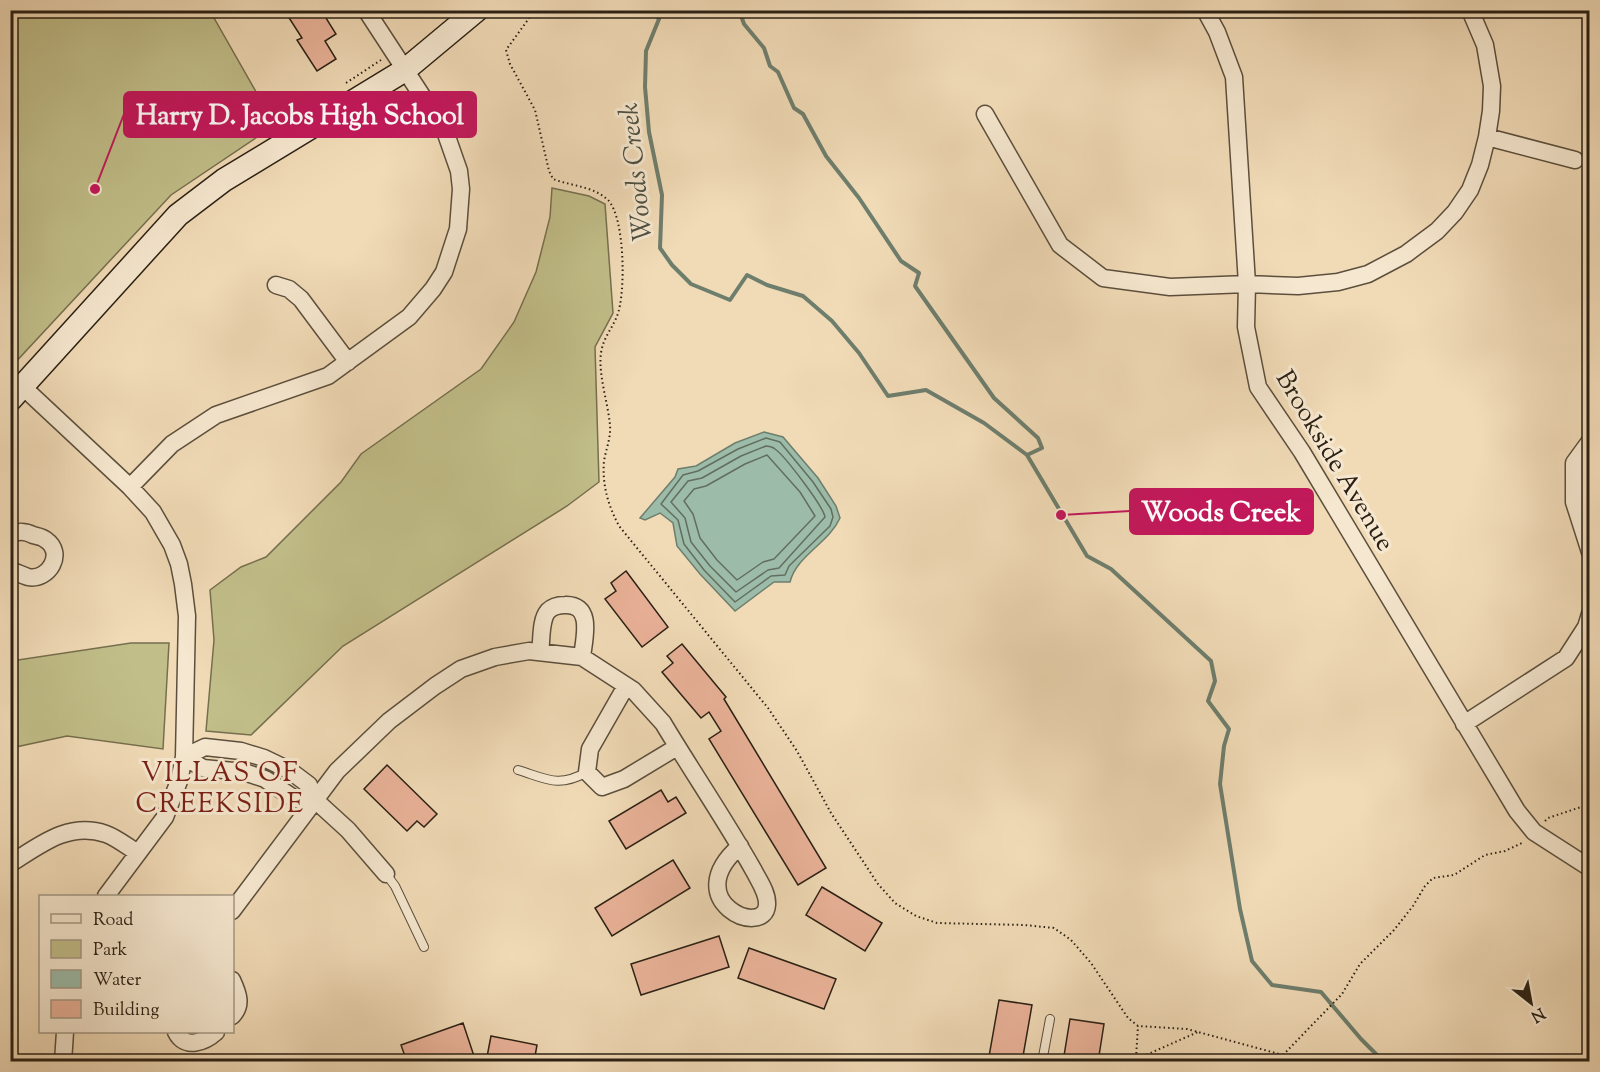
<svg xmlns="http://www.w3.org/2000/svg" width="1600" height="1072" font-family="'Sorts Mill Goudy',serif">
<rect width="100%" height="100%" fill="#f1dbb7"/>
<filter id="stains"><feTurbulence type="fractalNoise" baseFrequency=".00333" numOctaves="4"/><feColorMatrix values="0 0 0 0 .2 0 0 0 0 .09 0 0 0 0 .02 0 0 0 .5 -.17"/></filter>
<radialGradient id="worn" r=".72"><stop offset=".6" stop-color="#630" stop-opacity="0"/><stop offset="1" stop-color="#630" stop-opacity=".3"/></radialGradient>
<path fill="#c1be89" stroke="#766f4e" stroke-width="1.5" d="M10,11H210L275,125L171,195L11,367Z
M552,188L589,196L605,204L613,313L595,347L599,482L567,506L343,646L251,735L206,731L214,640L210,590L241,567L266,557L341,482L361,454L481,369L514,322L536,272L550,217Z
M131,643H169L163,749L67,736L11,748V658L18,660Z"/>
<path fill="#9cbca9" stroke="#6e7e6d" stroke-width="1.5" d="M764,432L783,437L818,478L836,506L840,518C829,543 797,555 790,582H774L735,611L700,574L677,546L673,523L660,513L645,520L640,518L675,477L678,469L696,466L735,443Z"/>
<g fill="none" stroke-linecap="round" stroke-linejoin="round">
<path stroke="#636e5e" stroke-width="1.5" d="M766,438L780,442L813,482L831,509L833,517L830,526L789,566L785,575L771,576L735,602L704,570L684,544L678,520L661,504L683,475L698,471L738,449Z
M766,446C768,446 773,447 775,449C785,456 823,506 825,517L779,568L768,570L736,592L710,566L691,542L685,518L671,502L688,481L702,478L741,456Z
M767,455L800,492L815,516L774,559L763,562L737,580L717,560L700,538L693,514L684,501L694,489L706,486L745,464Z"/>
<path stroke="#6e7e6d" stroke-width="4" d="M651,10L659,19L646,51L645,87L649,132L662,195L660,248L672,265L691,284L730,300L747,275L767,285L803,296L832,321L859,353L888,396L926,390L984,423L1027,455L1087,556L1111,569L1211,661L1215,681L1208,701L1229,729L1224,746L1220,784L1240,909L1252,961L1272,985L1321,992L1361,1039L1384,1062
M739,10L744,24L764,48L770,66L778,72L794,108L803,114L826,156L859,198L901,261L919,273L915,286L994,398L1038,438L1042,448L1027,455"/>
</g>
<path fill="#ebb39a" stroke="#2a2014" stroke-width="1.5" d="M284,10H321L336,34L325,41L336,59L317,71L297,40L302,38Z
M626,571L668,627L642,647L605,599L616,591L611,583Z
M682,644L726,697L724,699L826,868L798,885L709,739L721,731L709,712L701,718L662,672L673,663L667,656Z
M387,765L437,814L424,827L417,821L407,831L364,789Z
M661,790L668,802L676,797L686,813L626,849L609,821Z
M673,860L690,888L612,936L595,908Z
M822,887L882,923L865,951L806,915Z
M719,936L729,967L641,995L631,964Z
M749,948L836,979L824,1009L738,978Z
M999,1000L1032,1005L1022,1062H988Z
M1070,1019L1104,1024L1098,1062H1063Z
M463,1023L474,1056L459,1062H407L401,1045Z
M491,1036L537,1045L534,1062H486Z"/>
<g fill="none" stroke-linecap="round" stroke-linejoin="round">
<g stroke="#5c4f3d" stroke-width="10">
<path id="lane" d="M518,770C547,779 558,788 587,772
M386,874L395,886L424,947
M1042,1062L1050,1019"/>
</g>
<g stroke="#5c4f3d" stroke-width="19">
<path id="street" d="M1205,10L1217,32L1234,77L1247,284L1246,327L1258,387L1302,452L1517,811L1534,832L1590,868
M985,114L1060,245L1103,278L1170,287L1247,284L1298,286L1338,282L1368,274L1406,254L1437,231L1455,212L1470,190L1480,165L1487,137L1491,111L1492,86L1485,45L1470,10
M1487,137L1575,160
M276,285L289,289L301,299L348,362
M23,387L130,487L153,512L172,545L179,564L183,584L187,616L184,757L179,781L165,817L106,896
M1590,441L1574,463V502L1590,552
M130,487L172,444L216,415L328,376L409,317L433,289L444,272L458,229L461,189L459,171L445,131L366,10
M10,534C19,531 25,531 33,535C37,536 43,537 46,540C65,553 49,581 28,577C22,575 16,572 10,570
M540,652C542,641 540,620 548,611C552,607 559,605 565,605C594,604 584,639 582,657
M626,686L590,749L587,772L602,787L624,779L677,747
M1464,724L1566,658L1586,627L1590,614
M314,799H295L265,779L244,772L203,768L184,757L205,747L241,751L264,758L289,770L309,785L314,799L348,830L386,874
M10,864C40,845 69,821 106,834C117,838 128,847 138,853
M232,911L337,771L389,721L435,686L461,669L495,657L529,651L582,657L633,690L663,723C693,773 726,821 754,871C759,881 768,893 767,905C765,939 677,901 740,846
M232,980C238,993 243,1005 232,1016
M176,1032C185,1050 205,1042 216,1032
M63,1062L65,1032"/>
</g>
<g stroke="#2a2014" stroke-width="25">
<path id="secondary" d="M10,400L178,215L224,180L405,70L477,10"/>
</g>
<path stroke="#2a2014" stroke-width="2" stroke-dasharray="1.5 3" stroke-linecap="butt" d="M535,10L506,50L510,64L535,110L549,171L553,179C571,186 593,186 608,200C625,217 626,294 617,316C612,329 603,338 601,353C598,374 608,403 610,425C611,438 606,449 604,461C602,485 608,505 619,526L768,708L797,751L831,813L878,884L895,903L916,916L937,923L1024,925L1054,928L1071,940L1091,963L1128,1018L1138,1026L1187,1029L1283,1055L1290,1062
M346,83L381,60
M1545,821L1548,818L1590,804
M1283,1055L1342,994L1360,964L1394,930L1413,906L1425,886L1433,878L1454,875L1485,855L1505,851L1524,842
M1136,1058L1138,1026
M1130,1062L1198,1032"/>
<use href="#lane" stroke="#f6e8d0" stroke-width="8"/>
<use href="#street" stroke="#f6e8d0" stroke-width="16"/>
<use href="#secondary" stroke="#f6e8d0" stroke-width="22"/>
</g>
<g text-anchor="middle" stroke-width="6" stroke-linejoin="round" paint-order="stroke">
<g font-size="26" fill="#2a2014" stroke="#f6e8d0">
<text transform="translate(1336 460) rotate(59)" y="9">Brookside Avenue</text>
</g>
<g font-size="27" font-style="italic" fill="#4c4f41" stroke="#f6e8d0">
<text transform="translate(635 172) rotate(-96)" y="9">Woods Creek</text>
</g>
<g font-size="27" letter-spacing="1.5" fill="#7a1f14" stroke="#f6e8d0">
<text x="220" y="781">VILLAS OF<tspan x="220" dy="31">CREEKSIDE</tspan></text>
</g>
</g>
<path fill="none" stroke="#c2185b" stroke-width="2" d="M95 189L124 114M1061 515L1130 511"/>
<g fill="#c2185b" stroke="#f6e8d0" stroke-width="2">
<circle cx="95" cy="189" r="6"/>
<circle cx="1061" cy="515" r="6"/>
</g>
<g fill="#c2185b" stroke="#c2185b" stroke-width="2">
<rect x="124" y="92" width="352" height="45" rx="6"/>
<rect x="1130" y="489" width="183" height="45" rx="6"/>
</g>
<g font-size="27" text-anchor="middle" font-weight="bold" fill="#fff">
<text x="300" y="124">Harry D. Jacobs High School</text>
<text x="1221" y="521">Woods Creek</text>
</g>
<rect width="1600" height="1072" fill="none" stroke="#f1dbb7" stroke-width="36"/>
<rect x="12" y="12" width="1576" height="1048" fill="none" stroke="#2a2014" stroke-width="3"/>
<rect x="18" y="18" width="1564" height="1036" fill="none" stroke="#2a2014" stroke-width="1.5"/>
<rect x="39" y="895" width="195" height="138" fill="#f6e8d0" stroke="#a49885" stroke-width="1.5"/>
<rect x="51" y="914" width="30" height="9" fill="#f6e8d0" stroke="#a49885" stroke-width="1.5"/>
<text x="93" y="925" font-size="18" fill="#2a2014">Road</text>
<rect x="51" y="940" width="30" height="18" fill="#c1be89" stroke="#a49885" stroke-width="1.5"/>
<text x="93" y="955" font-size="18" fill="#2a2014">Park</text>
<rect x="51" y="970" width="30" height="18" fill="#9cbca9" stroke="#a49885" stroke-width="1.5"/>
<text x="93" y="985" font-size="18" fill="#2a2014">Water</text>
<rect x="51" y="1000" width="30" height="18" fill="#ebb39a" stroke="#a49885" stroke-width="1.5"/>
<text x="93" y="1015" font-size="18" fill="#2a2014">Building</text>
<g transform="translate(1531 1003) rotate(149)" stroke="#f6e8d0" stroke-width="4.5" paint-order="stroke">
<path d="M0-4.5L10 22L0 15L-10 22Z" fill="#2a2014"/>
<text y="-9" font-size="16" font-weight="bold" text-anchor="middle" fill="#2a2014">N</text>
</g>
<rect width="100%" height="100%" filter="url(#stains)"/>
<rect width="100%" height="100%" fill="url(#worn)"/>
</svg>
